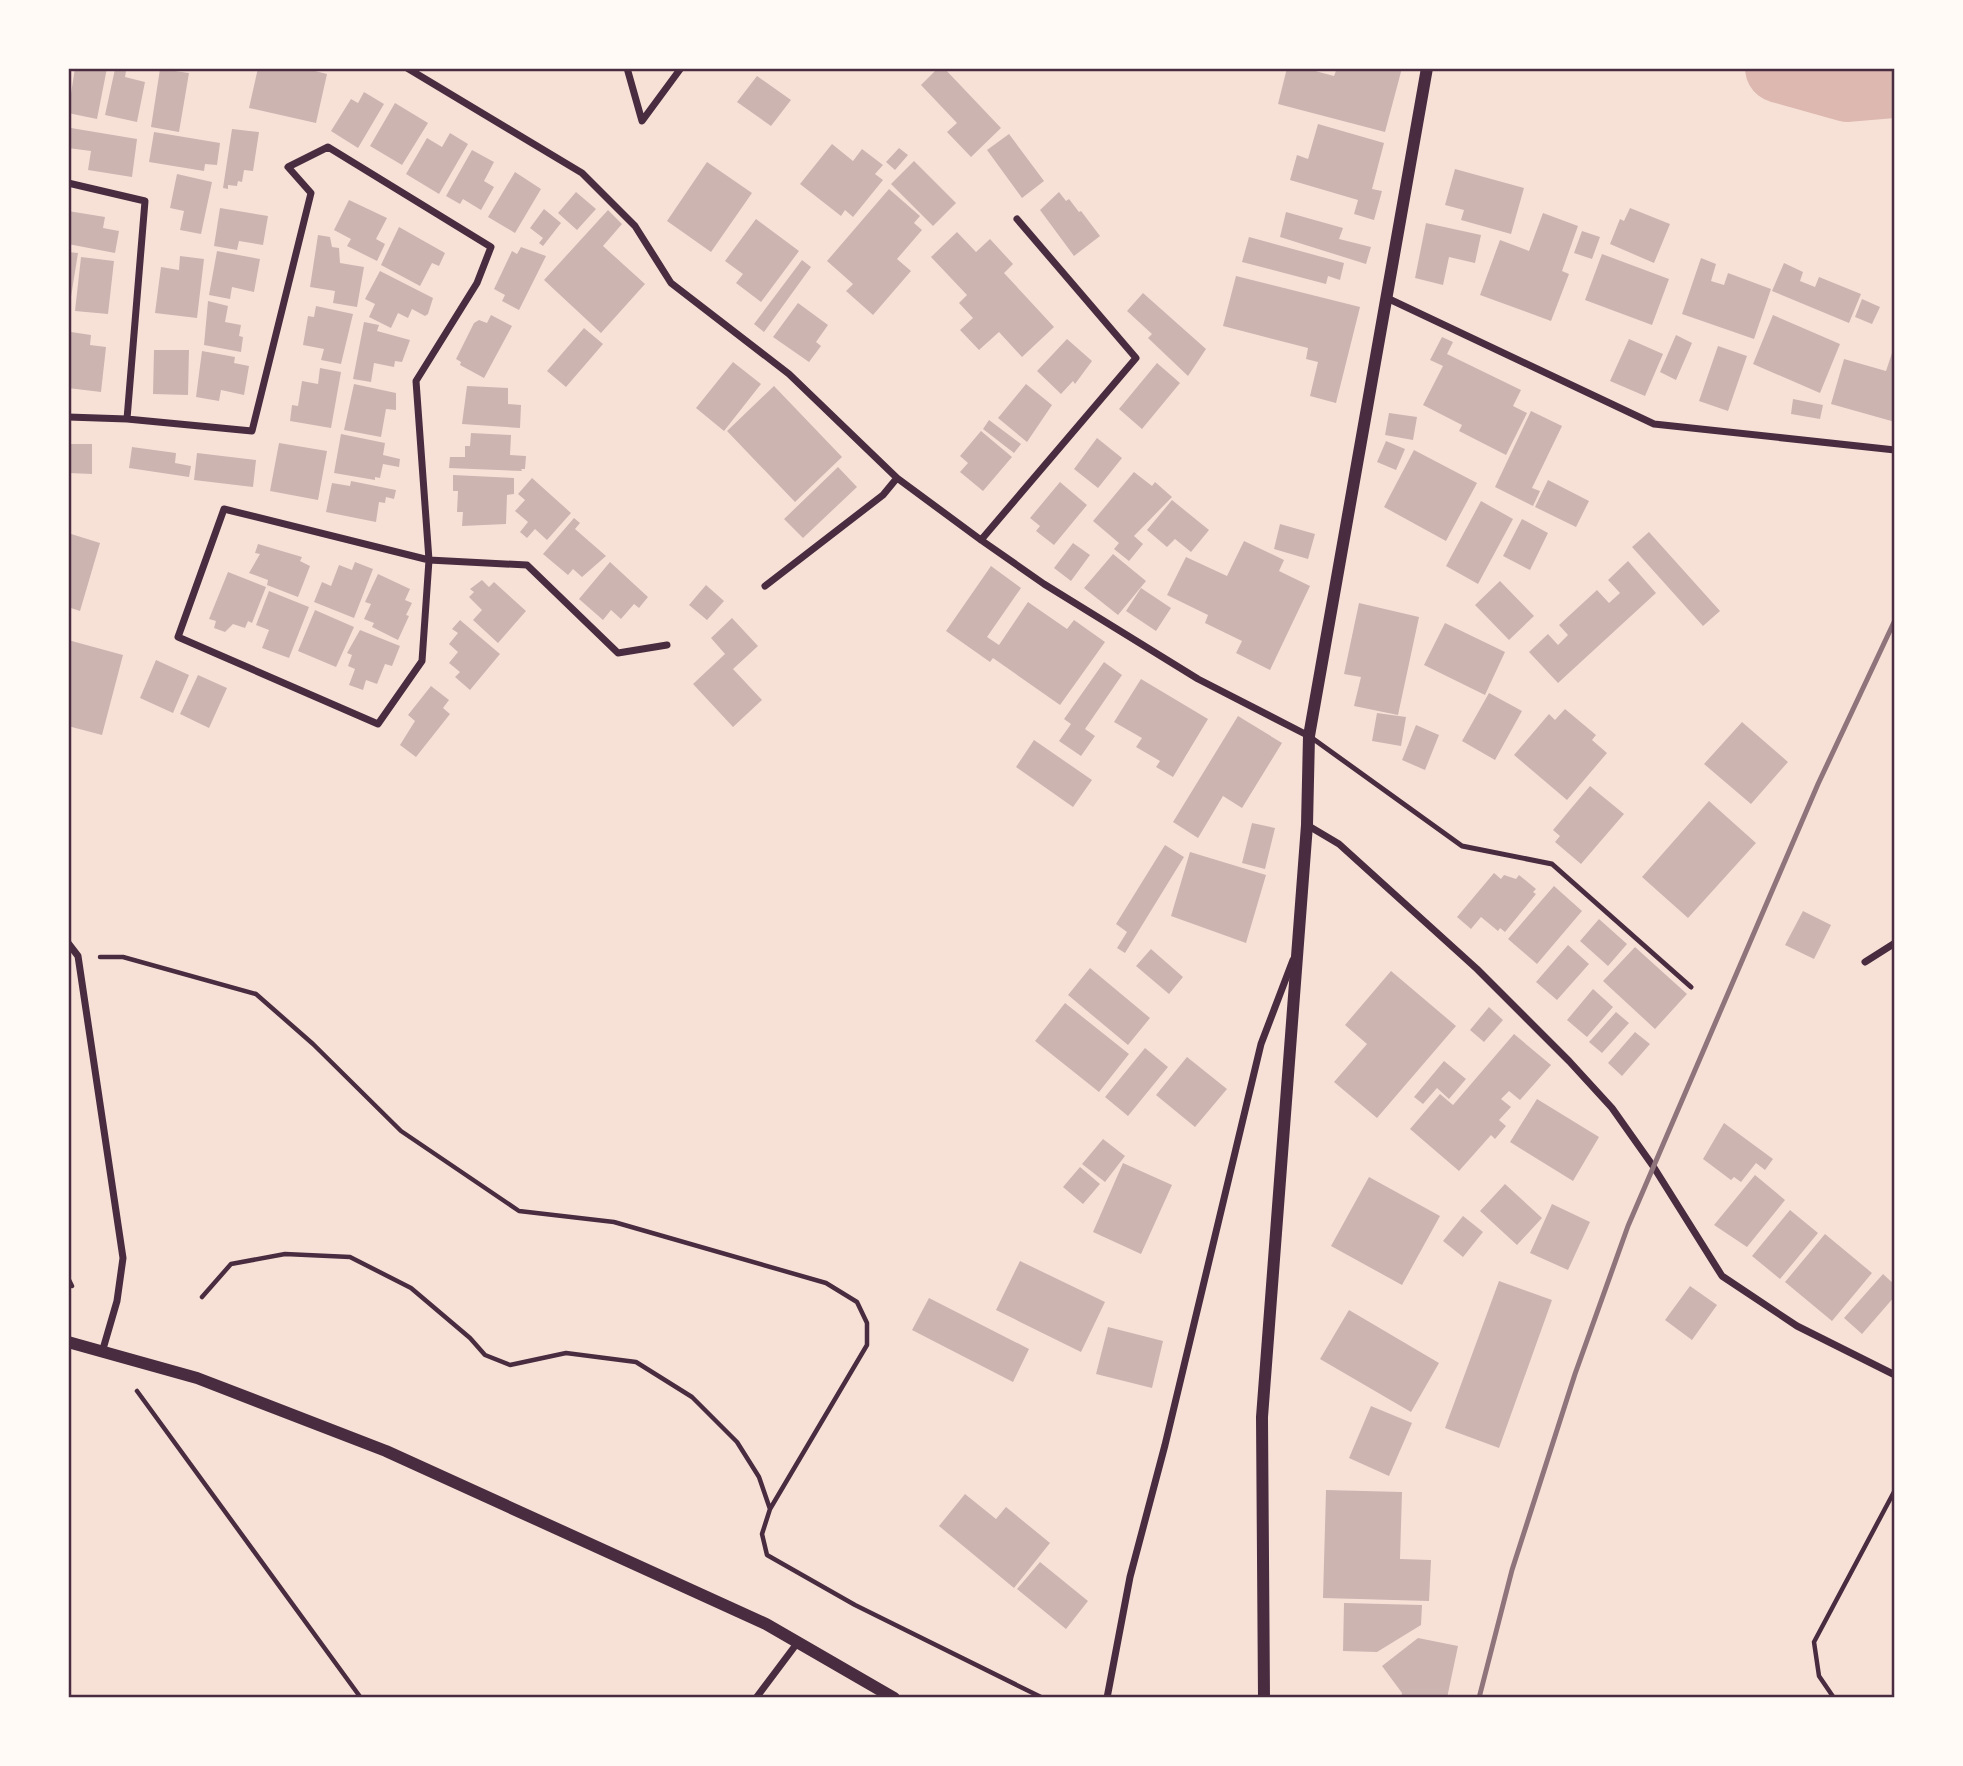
<svg xmlns="http://www.w3.org/2000/svg" width="1963" height="1766" font-family="'Alegreya Sans',sans-serif">
<rect width="100%" height="100%" fill="#f7e1d7"/>
<g fill="none" stroke-linecap="round" stroke-linejoin="round">
<path stroke="#dcb8b0" stroke-width="70" d="M1780,68L1848,87L1895,83"/>
</g>
<path fill="#ccb4b1" d="M75,68H107L97,119L68,113Z
M258,68H303L327,74L316,123L249,108Z
M938,68H944L1001,128L971,157L947,132L957,123L921,85Z
M1287,68H1304L1334,76L1337,68H1402L1385,132L1278,104Z
M115,69L126,71L125,77L145,82L137,122L105,115Z
M160,69L189,73L179,132L151,127Z
M757,76L791,100L771,126L737,102Z
M364,92L384,104L358,148L331,131L351,99L358,103Z
M395,103L428,123L402,165L370,146Z
M1318,124L1384,143L1372,189L1382,191L1374,220L1354,214L1358,200L1290,180L1297,155L1308,159Z
M71,128L137,139L132,177L88,170L91,151L68,148Z
M232,129L259,132L253,171L244,170L242,182L238,181L237,186L228,185V189L223,188Z
M154,132L220,143L217,165L205,164L204,171L149,162Z
M450,133L468,144L439,194L406,174L427,138L442,147Z
M1009,134L1044,181L1022,198L987,150Z
M832,144L853,161L862,149L883,165L875,174L883,180L853,217L845,210L841,216L800,184Z
M899,148L908,155L895,170L886,162Z
M472,150L494,162L484,181L494,187L481,210L463,199L460,204L446,196Z
M914,161L956,203L933,226L891,184Z
M707,162L752,193L711,252L667,221Z
M1455,169L1524,188L1511,234L1461,220L1464,210L1445,205Z
M515,172L541,189L515,233L488,217Z
M177,174L212,182L201,234L180,230L184,211L170,208Z
M889,189L920,216L914,223L922,230L897,259L911,271L873,315L846,291L853,284L827,261Z
M576,192L596,209L577,230L558,213Z
M1059,192L1066,201L1069,199L1079,212L1081,211L1100,236L1074,256L1040,210Z
M349,200L387,218L376,239L385,244L377,261L347,246L351,239L334,230Z
M220,208L268,216L263,245L239,241L237,250L214,246Z
M1630,208L1670,224L1654,263L1610,244L1620,219L1624,221Z
M544,209L561,223L543,246L539,243L543,238L530,228Z
M608,210L622,224L603,246L645,284L601,333L544,280Z
M68,211L105,217L103,228L119,231L115,253L68,244Z
M1286,212L1343,228L1339,239L1371,247L1366,264L1280,237Z
M1543,213L1578,226L1562,271L1569,274L1551,321L1480,295L1500,240L1529,251Z
M756,219L799,251L761,302L736,283L743,274L725,261Z
M1426,223L1481,235L1475,263L1449,257L1443,285L1415,278Z
M399,227L445,253L439,266L432,263L420,286L381,265Z
M1582,231L1600,237L1592,259L1574,253Z
M957,232L976,252L990,239L1013,264L1004,273L1054,327L1022,357L999,332L979,350L960,330L973,318L959,303L967,295L931,257Z
M318,235L330,237L332,247L339,248L340,263L364,267L357,307L333,303L335,291L310,287Z
M1249,237L1344,263L1340,280L1328,276L1326,284L1242,262Z
M521,247L546,256L519,310L502,301L505,295L494,289L512,251L517,254Z
M217,251L260,259L254,292L232,287L230,299L209,295Z
M68,252L78,253L70,303H68Z
M1602,254L1669,279L1652,325L1585,300Z
M180,256L204,259L197,318L155,313L161,267L179,270Z
M81,257L114,261L108,314L75,311Z
M1701,258L1716,264L1711,281L1724,285L1728,273L1771,289L1754,339L1682,314Z
M802,260L811,267L764,332L754,324Z
M1784,263L1803,272L1800,281L1815,287L1819,277L1861,294L1849,323L1772,291Z
M380,271L433,298L428,314L425,316L412,309L408,318L398,313L391,328L369,317L375,304L365,299Z
M1236,276L1360,307L1336,403L1310,396L1318,362L1306,359L1308,348L1223,326Z
M1143,293L1206,349L1188,376L1148,338L1152,334L1127,311Z
M1862,299L1880,307L1872,324L1855,317Z
M208,301L228,306L225,322L241,325L239,336L243,337L241,352L204,345Z
M798,303L828,325L816,342L821,346L809,362L773,337Z
M316,306L353,314L341,364L321,360L324,349L303,345L308,316L314,317Z
M491,315L512,326L484,378L460,365L461,362L456,359L474,323L479,320L487,323Z
M1773,315L1840,344L1820,393L1753,364Z
M364,322L379,325L377,331L410,340L402,362L395,361L394,367L374,363L371,382L353,379Z
M584,328L603,344L566,387L547,371Z
M71,332L91,335L90,345L106,347L101,392L68,388Z
M1676,335L1692,343L1676,380L1660,372Z
M1442,337L1453,342L1447,354L1521,390L1513,406L1527,413L1506,455L1459,431L1462,425L1423,405L1443,366L1430,360Z
M1067,339L1092,361L1075,384L1073,381L1061,394L1037,371Z
M1629,339L1663,354L1645,396L1610,381Z
M1718,346L1747,356L1728,411L1699,401Z
M154,350H189L188,395L153,394Z
M202,351L235,357L234,363L249,366L244,395L221,390L219,401L196,397Z
M1892,353L1895,354V422L1831,404L1844,359L1886,371Z
M733,362L761,384L724,431L696,408Z
M1157,363L1180,383L1142,429L1119,409Z
M320,368L341,372L331,428L290,421L292,405L298,406L302,381L318,384Z
M354,384L396,393V410L386,409L381,437L344,430Z
M1026,384L1052,405L1027,442L998,418Z
M467,386L508,388V404L521,405L520,428L462,424Z
M774,386L842,457L795,502L727,431Z
M1793,399L1823,405L1820,419L1791,414Z
M1531,411L1562,426L1532,488L1540,491L1533,506L1495,487Z
M1389,413L1417,417L1413,440L1385,435Z
M989,420L1021,444L1014,453L983,429Z
M981,431L1012,457L983,491L960,472L968,463L960,456Z
M471,433L511,435L510,455L526,456L525,469H521L522,471L449,468L450,457H465V446H470Z
M341,434L385,443L383,455L400,459L399,467L383,464L380,478L375,477V480L334,473Z
M1097,438L1122,458L1098,488L1074,469Z
M1386,441L1405,449L1396,470L1377,462Z
M279,443L327,451L318,500L270,491Z
M68,444H92V474L68,473Z
M132,447L176,453L175,463L191,466L189,477L129,468Z
M1414,450L1477,483L1446,541L1384,507Z
M197,453L256,460L253,487L194,480Z
M838,467L857,487L803,538L784,519Z
M1134,472L1152,486L1155,482L1172,497L1134,536L1143,544L1129,561L1114,549L1119,543L1093,521Z
M453,475L514,478V494L507,495L506,524L462,526L463,512H457L458,491H453Z
M532,478L571,513L547,540L535,529L527,538L520,532L528,522L515,511L525,500L518,494Z
M1548,480L1589,501L1576,527L1535,507Z
M351,481L396,490L394,499L386,497L385,503L379,502L376,522L326,512L332,483L350,486Z
M1060,482L1087,505L1054,545L1036,531L1040,526L1030,518Z
M1172,500L1209,530L1191,552L1175,539L1167,547L1147,530Z
M1481,501L1513,519L1478,584L1446,566Z
M574,518L580,523L575,529L606,556L582,577L573,569L568,575L543,554Z
M1522,519L1548,533L1530,570L1503,556Z
M1280,524L1315,534L1308,559L1274,549Z
M1649,532L1720,611L1703,626L1632,547Z
M68,533L100,543L80,611L68,607Z
M1244,541L1284,560L1279,571L1310,586L1270,670L1236,653L1242,641L1205,623L1208,615L1167,595L1186,557L1227,576Z
M1073,543L1090,555L1071,581L1054,568Z
M258,544L302,557L300,561L310,566L298,597L267,585L268,580L249,573L260,554L255,553Z
M1113,554L1146,581L1118,615L1084,588Z
M1628,561L1656,593L1558,683L1529,652L1548,634L1558,645L1568,635L1559,625L1597,590L1609,603L1620,593L1608,580Z
M355,562L373,569L354,618L314,602L322,582L331,586L339,565L352,570Z
M610,562L648,597L639,608L634,604L621,619L611,610L603,620L579,599Z
M991,566L1021,588L987,637L999,645L1028,602L1067,629L1074,620L1105,642L1060,705L993,658L990,662L946,631Z
M228,572L266,587L252,623L248,621L245,628L233,624L225,632L214,628L216,621L209,619Z
M378,574L410,589L405,600L412,603L406,615L409,616L398,640L372,627L374,623L364,619L371,604L365,602Z
M482,580L489,587L494,582L526,611L498,643L473,620L482,610L469,597L474,592L470,589Z
M1500,581L1534,616L1509,640L1475,605Z
M706,585L724,601L707,620L689,605Z
M1141,588L1171,608L1156,631L1126,611Z
M269,591L309,607L289,658L262,648L269,630L256,625Z
M1359,603L1419,617L1398,715L1354,706L1361,677L1344,674Z
M315,610L354,627L336,667L298,651Z
M732,618L758,646L733,669L762,700L733,727L693,684L725,654L711,638Z
M460,620L500,654L470,690L455,677L460,672L449,663L458,652L449,644L458,633L452,629Z
M1445,623L1505,652L1485,695L1424,665Z
M360,630L400,646L392,666L385,664L377,684L366,680L363,690L349,685L355,669L348,666L352,655L347,653Z
M68,640L123,655L102,735L68,726Z
M156,660L189,675L173,713L140,698Z
M1104,662L1122,675L1085,729L1095,736L1081,756L1059,741L1071,724L1064,719Z
M198,675L227,688L209,728L180,714Z
M1141,679L1208,719L1173,777L1156,767L1160,761L1136,747L1142,738L1114,722Z
M431,686L449,700L443,708L450,714L416,757L400,745L415,721L408,715Z
M1489,693L1522,711L1495,760L1462,741Z
M1565,709L1596,735L1592,740L1607,753L1567,800L1514,755L1549,714L1555,720Z
M1377,713L1406,717L1401,746L1372,741Z
M1238,716L1282,743L1242,808L1223,796L1198,838L1173,822Z
M1742,722L1788,762L1751,804L1704,764Z
M1416,725L1439,735L1425,770L1402,760Z
M1034,740L1092,780L1073,807L1016,767Z
M1590,786L1624,814L1581,864L1555,842L1560,836L1553,830Z
M1709,801L1756,843L1688,918L1642,877Z
M1252,823L1275,828L1265,869L1242,863Z
M1165,845L1184,857L1125,953L1117,948L1127,932L1116,924Z
M1190,852L1266,875L1246,943L1171,916Z
M1494,873L1501,879L1504,875L1516,879L1519,875L1536,889L1533,892L1536,894L1505,932L1500,928L1498,931L1481,917L1471,929L1457,917Z
M1554,886L1582,911L1537,964L1508,939Z
M1803,911L1831,925L1814,959L1785,945Z
M1599,919L1627,944L1608,966L1580,941Z
M1568,945L1589,964L1557,1000L1536,982Z
M1635,947L1687,994L1655,1029L1603,981Z
M1151,949L1183,977L1169,994L1136,966Z
M1090,968L1150,1018L1128,1045L1068,995Z
M1391,971L1456,1026L1377,1118L1334,1082L1367,1044L1345,1025Z
M1593,989L1613,1007L1587,1037L1567,1020Z
M1065,1003L1129,1054L1099,1092L1035,1041Z
M1489,1007L1503,1020L1484,1042L1470,1030Z
M1616,1012L1629,1023L1602,1053L1589,1042Z
M1635,1032L1650,1044L1622,1076L1608,1063Z
M1514,1034L1551,1065L1520,1100L1509,1091L1501,1099L1511,1107L1499,1120L1506,1126L1495,1139L1491,1135L1459,1171L1410,1129L1440,1094L1453,1105Z
M1145,1048L1168,1067L1128,1116L1105,1097Z
M1187,1057L1227,1089L1195,1127L1156,1095Z
M1444,1061L1466,1079L1449,1099L1437,1088L1423,1104L1414,1097Z
M1537,1099L1599,1137L1573,1181L1510,1142Z
M1724,1123L1773,1159L1765,1170L1756,1163L1741,1182L1734,1177L1731,1180L1703,1159Z
M1103,1139L1125,1156L1105,1182L1082,1164Z
M1123,1163L1172,1185L1141,1254L1093,1232Z
M1080,1167L1100,1184L1083,1204L1063,1187Z
M1755,1175L1785,1200L1747,1247L1714,1225Z
M1369,1177L1440,1216L1402,1285L1331,1246Z
M1505,1184L1542,1218L1517,1245L1480,1211Z
M1552,1204L1590,1222L1568,1270L1530,1253Z
M1790,1210L1818,1233L1780,1279L1752,1256Z
M1463,1216L1483,1232L1463,1257L1443,1241Z
M1825,1234L1872,1273L1832,1321L1785,1282Z
M1020,1261L1105,1302L1081,1352L996,1310Z
M1883,1274L1895,1285V1296L1862,1334L1844,1318Z
M1499,1281L1552,1300L1499,1448L1445,1428Z
M1690,1286L1717,1305L1692,1340L1665,1320Z
M929,1298L1029,1349L1013,1382L912,1330Z
M1349,1310L1439,1363L1411,1412L1320,1359Z
M1108,1327L1163,1341L1152,1388L1096,1374Z
M1371,1406L1412,1423L1389,1476L1349,1458Z
M1326,1490L1402,1492L1400,1559L1431,1560L1429,1601L1323,1598Z
M965,1494L996,1519L1006,1507L1050,1543L1014,1588L939,1526Z
M1040,1562L1088,1601L1066,1629L1017,1589Z
M1344,1603L1422,1605L1421,1625L1377,1652L1343,1651Z
M1418,1638L1458,1646L1447,1698H1401L1402,1693L1382,1666Z"/>
<g fill="none" stroke-linecap="round" stroke-linejoin="round">
<path stroke="#4a2c40" stroke-width="4.5" d="M100,957H123L256,994L313,1044L401,1131L519,1211L614,1222L826,1283L857,1302L867,1323V1345L770,1509
M68,1278L72,1286
M202,1297L231,1264L285,1254L350,1257L411,1288L470,1338L485,1355L510,1365L566,1353L636,1362L692,1397L737,1442L759,1477L770,1509L762,1534L767,1555L855,1605L1043,1698
M137,1391L361,1698
M1834,1698L1819,1676L1814,1642L1895,1490"/>
<path stroke="#4a2c40" stroke-width="5" d="M1312,738L1462,846L1552,864L1691,987"/>
<path stroke="#4a2c40" stroke-width="7" d="M407,68L582,173L635,226L671,283L789,374L897,478L981,540L1044,584L1198,679L1309,736
M627,68L642,121L681,68
M68,183L145,201L127,419
M1387,298L1654,424L1895,450
M68,417L127,419L252,431L311,193L288,167L328,147L491,247L477,283L416,381L429,560L422,661L378,724L178,637L224,509L429,560L527,565L618,653L667,645
M981,540L1136,358L1017,219
M765,586L883,495L897,478
M1307,825L1339,844L1477,969L1569,1061L1612,1108L1653,1166L1722,1276L1797,1326L1895,1375
M68,943L78,956L123,1258L117,1301L103,1349
M1865,962L1895,943
M756,1698L798,1642
M1107,1698L1130,1577L1165,1445L1261,1044L1293,960"/>
<path stroke="#4a2c40" stroke-width="12" d="M68,1342L197,1378L386,1451L766,1624L894,1698
M1264,1698L1262,1417L1307,825L1309,736L1427,68"/>
<path stroke="#8f747c" stroke-width="5" d="M1479,1698L1512,1570L1575,1374L1628,1226L1818,784L1895,620"/>
</g>
<rect width="1963" height="1766" fill="none" stroke="#fffaf5" stroke-width="140"/>
<rect x="70" y="70" width="1823" height="1626" fill="none" stroke="#4a2c40" stroke-width="2.5"/>
</svg>
